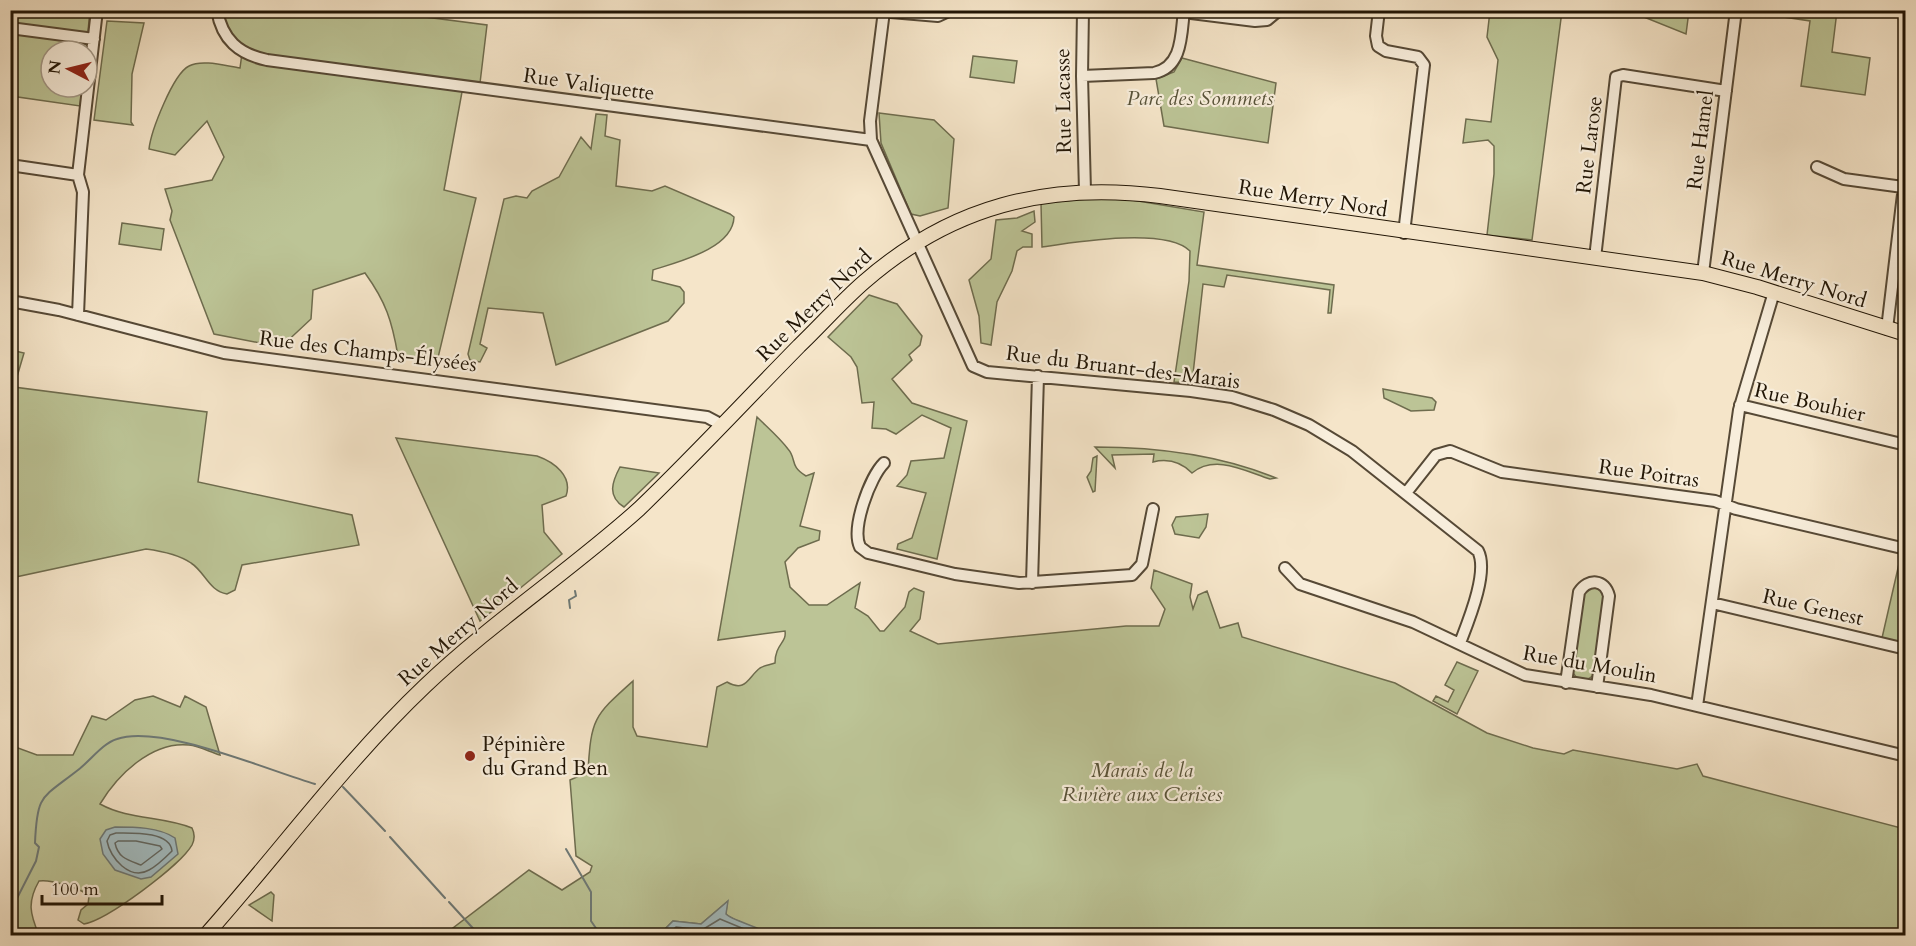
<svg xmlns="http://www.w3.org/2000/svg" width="1916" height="946" font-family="Cardo,serif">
<rect width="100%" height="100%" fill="#f5e5c9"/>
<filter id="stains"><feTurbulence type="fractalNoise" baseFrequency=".00333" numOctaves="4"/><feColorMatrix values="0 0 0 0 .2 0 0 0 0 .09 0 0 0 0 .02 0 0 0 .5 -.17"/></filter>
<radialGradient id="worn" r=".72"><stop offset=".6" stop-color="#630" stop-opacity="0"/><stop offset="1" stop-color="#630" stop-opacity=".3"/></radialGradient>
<path fill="#bcc496" stroke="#6e6c4e" stroke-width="1.5" d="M11,11H90L86,51H51V87H82L80,106L11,96Z
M223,11H410V15L487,25L480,83L464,81L444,190L476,198L437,362L398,356C392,321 386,302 365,273L313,290L311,319L281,347L214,334L170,220L172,211L165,189L212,180L224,157L207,121L175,155L149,149C151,131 173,74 189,66C202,59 226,66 240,68L243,46L227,31Z
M1490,11H1562L1532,240L1487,235L1494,174V146L1488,140L1463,143L1466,119L1491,122L1498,60L1487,37Z
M1629,11H1689L1686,34Z
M1785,11H1837L1832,52L1870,58L1865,95L1801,86L1810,21L1784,17Z
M107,21L144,23L132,74L131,122L133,125L94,120Z
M973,56L1017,61L1014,83L970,77Z
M1182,58L1276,83L1268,143L1164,126L1156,79L1174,72Z
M879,113L934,120L954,139L948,208L920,216L911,214L881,143Z
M596,114L607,115L605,136L620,140L616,186L652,191L665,186L730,214L734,217C733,249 677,262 653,270L652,280L680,287L684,292V303L668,321L556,365L543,313L488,308L480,344L487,348L480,362L470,360L468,354L504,199L516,196L527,198L532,191L559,177L581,137L591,149Z
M1099,198L1132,200L1204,212L1197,265L1334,285L1331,313H1328L1330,290L1227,275L1224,287L1203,284L1192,383L1174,382L1189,281L1190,251C1166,227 1075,242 1042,247L1041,203Z
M1034,211L1035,222L1022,231L1032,234V247H1023L1017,251L1012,271L997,302L991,345L981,343L979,316L969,280L991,259L996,220L1017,218Z
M122,223L164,229L161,250L119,244Z
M869,295L897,304L922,336L920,345L909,355L912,360L892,379L912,403L967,421L937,559L897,549L898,544L912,538L926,493L897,486L907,475L911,461L944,458L951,428L922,415L896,434L886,429L872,428L874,402L862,403L857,367L851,357L828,337Z
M11,350L24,353L14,387L207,412L198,482L352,515L359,545L242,565L235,590L227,594C209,591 205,572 191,563C178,554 161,551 146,549L11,578Z
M1383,389L1432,398L1436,402L1434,410L1411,411L1384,398Z
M757,417C767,427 779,437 788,449C797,459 789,466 806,476L814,473L800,526L820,531L819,540L798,548L785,562L790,587L809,605H827L860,583L855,608L868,616L880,631H884L905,607L909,592L914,588L924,592L920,619L910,631L938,644L1126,626H1159L1165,609L1151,588L1154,570L1192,584L1190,597L1193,609L1198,595L1207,591L1220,628L1238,623L1242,637L1395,683L1487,733L1533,748L1564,754L1573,750L1677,769L1697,764L1703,776L1905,829V935L771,936C759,927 731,921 726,914L727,902L701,924L673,921L664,930L644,935L446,936L449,931L529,870L562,890L590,872L592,866L576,856L570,780L588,772C591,718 594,716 633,681V727L637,736L707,747L717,687L727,682C746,693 748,677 760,668C765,665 770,665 775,663C775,644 787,643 785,631L718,640Z
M396,438L537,456C554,462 573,476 566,496L542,505L544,532L562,554L480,621Z
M1095,447C1156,447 1220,455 1276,478L1270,479C1245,471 1215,454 1192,473C1181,462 1169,458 1153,462L1154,454L1112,455L1115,468Z
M1097,456L1095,491L1093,492L1087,477L1091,471L1093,458Z
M620,467L659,473L624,507C607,496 612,482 620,467Z
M1208,514L1206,527L1199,538L1175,534L1172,525L1176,517Z
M1901,555L1905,556V643L1882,638Z
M1592,587L1600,589L1604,595L1594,675L1588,679L1577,678L1573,673L1584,594Z
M1457,662L1478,671L1457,714L1433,701L1436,696L1448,702L1454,690L1445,685Z
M153,696L180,707L185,696L206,707L220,755C210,752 199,746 189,745C151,741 117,776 100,804C129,820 162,816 192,828C195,834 195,839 192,845C180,866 107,920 84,924L78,920L81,910L88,904L89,896C81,888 49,879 39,881C27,902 30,914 39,935L11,936L10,745L37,755H73L92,716L106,720L135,700Z
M271,892L274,895L272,921L249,905Z"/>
<path fill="#a2bcc1" stroke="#6e7976" stroke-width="1.5" d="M115,827C134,827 159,827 175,838L178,854L151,877L141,879L115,870L103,854L100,839L106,830Z
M728,901L726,914C731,920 760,927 771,935H644L664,930L673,921L701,924Z"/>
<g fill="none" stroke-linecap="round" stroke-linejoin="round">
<path stroke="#626863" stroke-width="1.5" d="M116,833C132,833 170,831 172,851C166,857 157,866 149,870C130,881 110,858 107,841L110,835Z
M118,841H136L160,846L162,849L141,865C128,860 118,858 115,843Z
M665,936L676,927L702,930L720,919L761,936"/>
<path stroke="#6e7976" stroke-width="2" d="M570,608L569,600L576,596L575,591
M343,787L385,831
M390,837L445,898
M566,849L591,892V921L600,934
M449,902L480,936
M10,912L36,861L39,847L35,843C37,794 41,799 78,770C90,761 103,743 117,739C161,724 267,770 315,784"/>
<g stroke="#564936" stroke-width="14">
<path id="minor" d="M217,10C222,40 239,54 267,60L871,140L973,366L987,372L1191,391L1232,397L1274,410L1309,425L1352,451L1478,551C1489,572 1468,622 1460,643
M1083,10L1082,76L1085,191
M1379,10L1376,36L1378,46L1386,51L1418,57L1424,65L1404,233
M879,11L938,16L951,10
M1183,12L1255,21L1267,20L1279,10
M10,28L94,39
M1082,76L1154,73C1183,67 1181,34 1184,10
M871,140L870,121L884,11
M10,165L78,175
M1817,167L1844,179L1903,187
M1595,258L1616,77L1623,75L1726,91
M1703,273L1736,10
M10,301L59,310L224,353L707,417L722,425
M78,315L83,192L78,175L97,10
M1887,329L1906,169
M1740,405L1906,445
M884,463C870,477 851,528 860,547L868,553L955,574L1019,583L1132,575L1142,564L1153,509
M1406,493L1436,455L1450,451L1502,472L1715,501L1736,509L1906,549
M1285,568L1300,584L1413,622L1525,675L1651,695L1906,756
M1032,583L1038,376
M1712,603L1906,649
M1566,683L1579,592C1588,578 1605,579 1609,596L1597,687
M1697,706L1739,410L1774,292"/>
</g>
<g stroke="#211505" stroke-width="16">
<path id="major" d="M205,936C279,853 345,762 425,686C492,622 570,571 639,509C694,456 746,400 799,346C821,325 841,302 864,282C951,206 1047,182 1160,196L1703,273L1757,287L1906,334"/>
</g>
<use href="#minor" stroke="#f8eedc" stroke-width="10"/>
<use href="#major" stroke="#f5e5c9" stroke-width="14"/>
</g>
<circle fill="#8f2418" stroke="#f8eedc" stroke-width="2" cx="470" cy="756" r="6"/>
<g text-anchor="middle" stroke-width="4.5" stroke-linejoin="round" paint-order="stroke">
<g font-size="21" fill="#211505" stroke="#f8eedc">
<text transform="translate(589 84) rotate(8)" y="7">Rue Valiquette</text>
<text transform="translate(1063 101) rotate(-91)" y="7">Rue Lacasse</text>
<text transform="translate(1700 140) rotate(-83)" y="7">Rue Hamel</text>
<text transform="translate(1589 145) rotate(-83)" y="7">Rue Larose</text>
<text transform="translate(1313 198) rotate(9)" y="7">Rue Merry Nord</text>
<text transform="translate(1794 279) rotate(17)" y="7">Rue Merry Nord</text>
<text transform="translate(814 305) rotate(-44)" y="7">Rue Merry Nord</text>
<text transform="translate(368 351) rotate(7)" y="7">Rue des Champs-Élysées</text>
<text transform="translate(1123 367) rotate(7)" y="7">Rue du Bruant-des-Marais</text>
<text transform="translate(1810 402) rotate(13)" y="7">Rue Bouhier</text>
<text transform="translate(1649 473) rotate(8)" y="7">Rue Poitras</text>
<text transform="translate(1813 607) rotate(13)" y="7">Rue Genest</text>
<text transform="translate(458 632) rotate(-41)" y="7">Rue Merry Nord</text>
<text transform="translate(1590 664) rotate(10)" y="7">Rue du Moulin</text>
</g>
<g font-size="21" font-style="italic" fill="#575238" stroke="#f8eedc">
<text x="1200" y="105">Parc des Sommets</text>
<text x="1142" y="777">Marais de la<tspan x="1142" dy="24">Rivière aux Cerises</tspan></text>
</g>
<g font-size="21" fill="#211505" stroke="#f8eedc" text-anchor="start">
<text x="482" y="751">Pépinière<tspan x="482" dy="24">du Grand Ben</tspan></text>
</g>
</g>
<rect width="1916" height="946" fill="none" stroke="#f5e5c9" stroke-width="36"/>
<rect x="12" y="12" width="1892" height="922" fill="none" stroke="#211505" stroke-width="3"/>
<rect x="18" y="18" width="1880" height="910" fill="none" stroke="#211505" stroke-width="1.5"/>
<g transform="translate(69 69) rotate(277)"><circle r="28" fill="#f8eedc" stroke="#a29786" stroke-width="1.5"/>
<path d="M0-4.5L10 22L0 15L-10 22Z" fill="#8f2418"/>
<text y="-9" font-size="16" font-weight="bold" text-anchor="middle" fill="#211505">N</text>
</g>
<path d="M42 895v9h120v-9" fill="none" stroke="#211505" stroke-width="3"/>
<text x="51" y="895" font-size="18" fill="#211505" stroke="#f8eedc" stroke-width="4.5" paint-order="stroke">100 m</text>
<rect width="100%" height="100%" filter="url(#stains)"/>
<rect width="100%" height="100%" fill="url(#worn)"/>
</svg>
